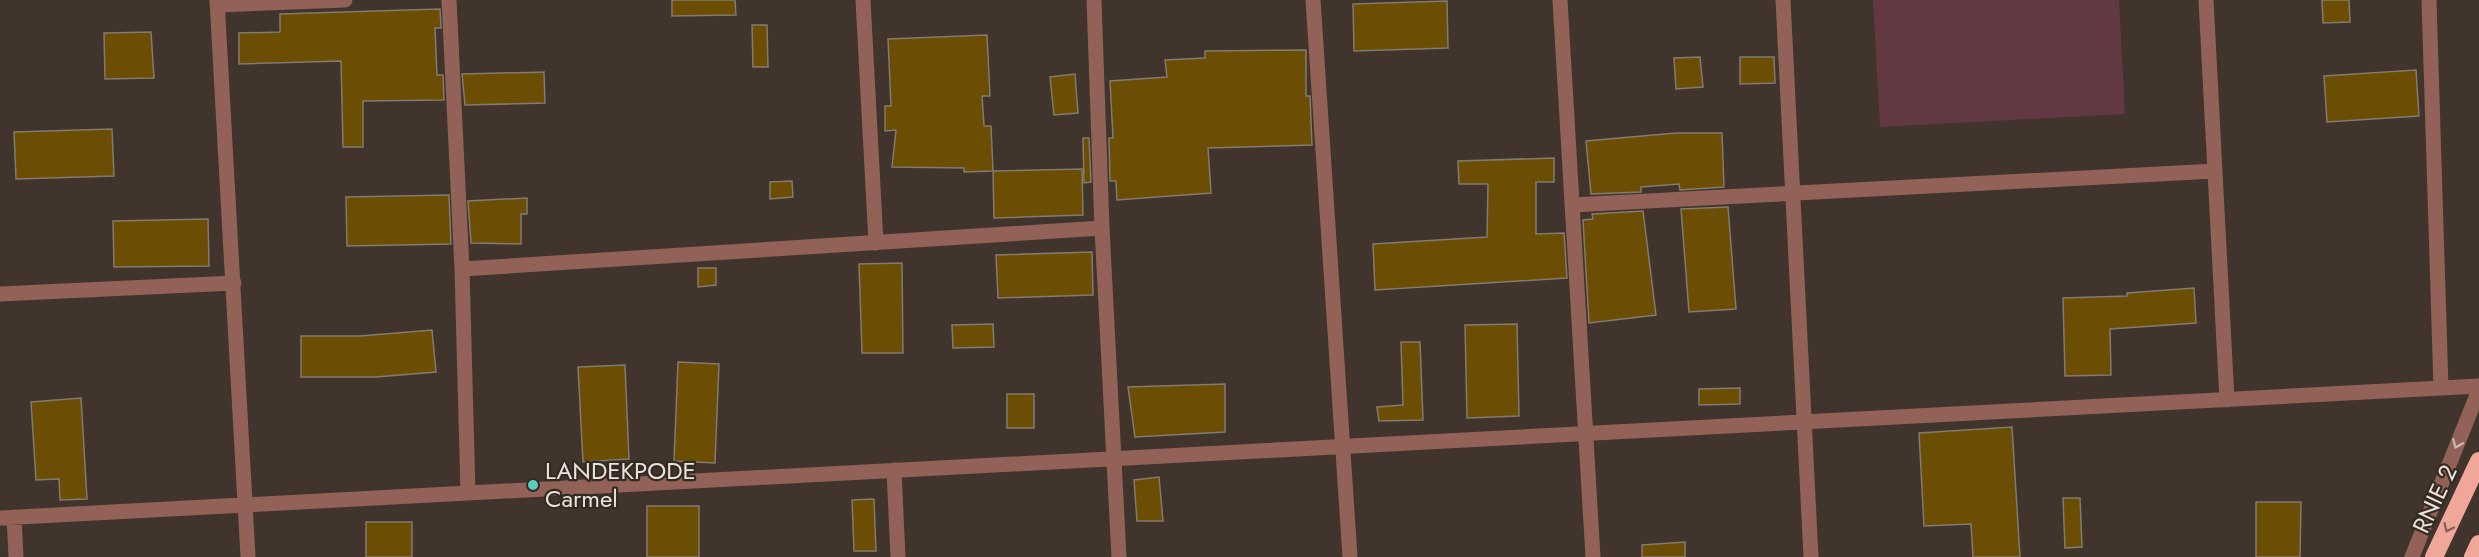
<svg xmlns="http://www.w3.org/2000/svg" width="2479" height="557" font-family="Jost,sans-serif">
<rect width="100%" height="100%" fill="#40342c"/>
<path fill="#623942" d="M1873,0H2119L2125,114L1880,127Z"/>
<path fill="#6b4d04" stroke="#827b6e" stroke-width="1.5" d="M672,0H735L736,15L672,16Z
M2322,0H2349L2350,22L2323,23Z
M1447,1L1448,48L1354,51L1353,4Z
M440,9L441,28H435L437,75H443L444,100L363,101V147H343L341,61L239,64V33L280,32V14Z
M752,25H767L768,67H753Z
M151,32L154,78L105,79L104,33Z
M987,35L990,96H982L984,126H991L993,171L964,172V168L892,167L896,130L885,131V106H891L888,39Z
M1306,50V96H1310L1312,145L1208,148L1211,193L1117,200L1116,181H1110L1109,138H1113L1110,81L1167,77L1165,60L1205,58V51Z
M1700,57L1703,87L1676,89L1674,58Z
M1740,57H1774L1775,83L1740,84Z
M2416,70L2419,116L2327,122L2324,76Z
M544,72L545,103L465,105L462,74Z
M1075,74L1078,113L1054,115L1050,77Z
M112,129L114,176L16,179L14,132Z
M1676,133H1722L1724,187L1680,190L1679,184L1641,187V192L1591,194L1586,141Z
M1083,138H1089L1091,182L1084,183Z
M1554,158V182H1536V234L1564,233L1567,278L1375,290L1373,244L1487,237L1488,184H1459L1458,161Z
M1082,169L1083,215L994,218L993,171Z
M792,181L793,197L770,199V182Z
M449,195L451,244L347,246L346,197Z
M527,198V214H521V244L471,243L468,201Z
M1728,207L1736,309L1689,312L1681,209Z
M1643,211L1656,315L1589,323L1583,220L1593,219L1592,214Z
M208,219L209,266L114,267L113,221Z
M1092,252L1093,295L998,298L996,255Z
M902,263L903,353H862L859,264Z
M698,268H716V285L698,287Z
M2194,288L2196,323L2110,329L2111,375L2065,376L2063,298L2127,296V293Z
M993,324L994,347L953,348L952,325Z
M1517,324L1519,416L1467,418L1465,325Z
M432,330L436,372L376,377H301V336H360Z
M1401,342H1420L1423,420L1379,421L1377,407L1403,405Z
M678,362L719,364L715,463L674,461Z
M625,365L629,459L583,462L578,367Z
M1225,384V432L1135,437L1128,387Z
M1740,388V404L1699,405V389Z
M1007,394H1034V428H1007Z
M81,398L87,499L60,500L59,479L36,480L31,402Z
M2012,427L2020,557H1973L1971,524L1924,526L1919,433Z
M1159,477L1163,521H1137L1134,480Z
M2063,498H2080L2082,547L2065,548Z
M874,499L876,551H854L852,500Z
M2256,502H2301L2300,557H2256Z
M647,506H699V557H647Z
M366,522H412V557H366Z
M1685,542V557H1642V545Z"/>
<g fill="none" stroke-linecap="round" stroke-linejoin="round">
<path stroke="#926157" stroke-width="15" d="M217,0L248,557
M449,0L462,269L468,493
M863,0L876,243
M1094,0L1102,228L1119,557
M1313,0L1350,557
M1560,0L1593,557
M1783,0L1811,557
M2206,0L2227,400
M2429,0L2441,388
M217,5L345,0
M1572,205L2215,171
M462,269L1102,228
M0,294L234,283
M894,470L898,557
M14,517L16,557
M0,518L2479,386
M2412,557L2479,390"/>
<path stroke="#f0a799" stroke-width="18" d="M2434,557L2479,461
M2473,557L2479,544"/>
</g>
<defs><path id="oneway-chevron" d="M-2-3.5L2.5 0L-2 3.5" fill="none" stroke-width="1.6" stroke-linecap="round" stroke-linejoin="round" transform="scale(1.5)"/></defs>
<use stroke="#cbb5ae" href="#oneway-chevron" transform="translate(2457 444) rotate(112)"/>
<use stroke="#896258" href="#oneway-chevron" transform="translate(2448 528) rotate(115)"/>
<circle fill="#59cebe" stroke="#352a22" stroke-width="2" cx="533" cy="485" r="6"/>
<g text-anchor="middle" stroke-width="4.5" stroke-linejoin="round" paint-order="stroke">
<g font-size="24" fill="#eae2dd" stroke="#352a22" text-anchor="start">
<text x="545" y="479">LANDEKPODE<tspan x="545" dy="28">Carmel</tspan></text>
</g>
<g font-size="24" fill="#eae2dd" stroke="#352a22">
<text transform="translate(2435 499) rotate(-65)" y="8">RNIE 2</text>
</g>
</g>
</svg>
